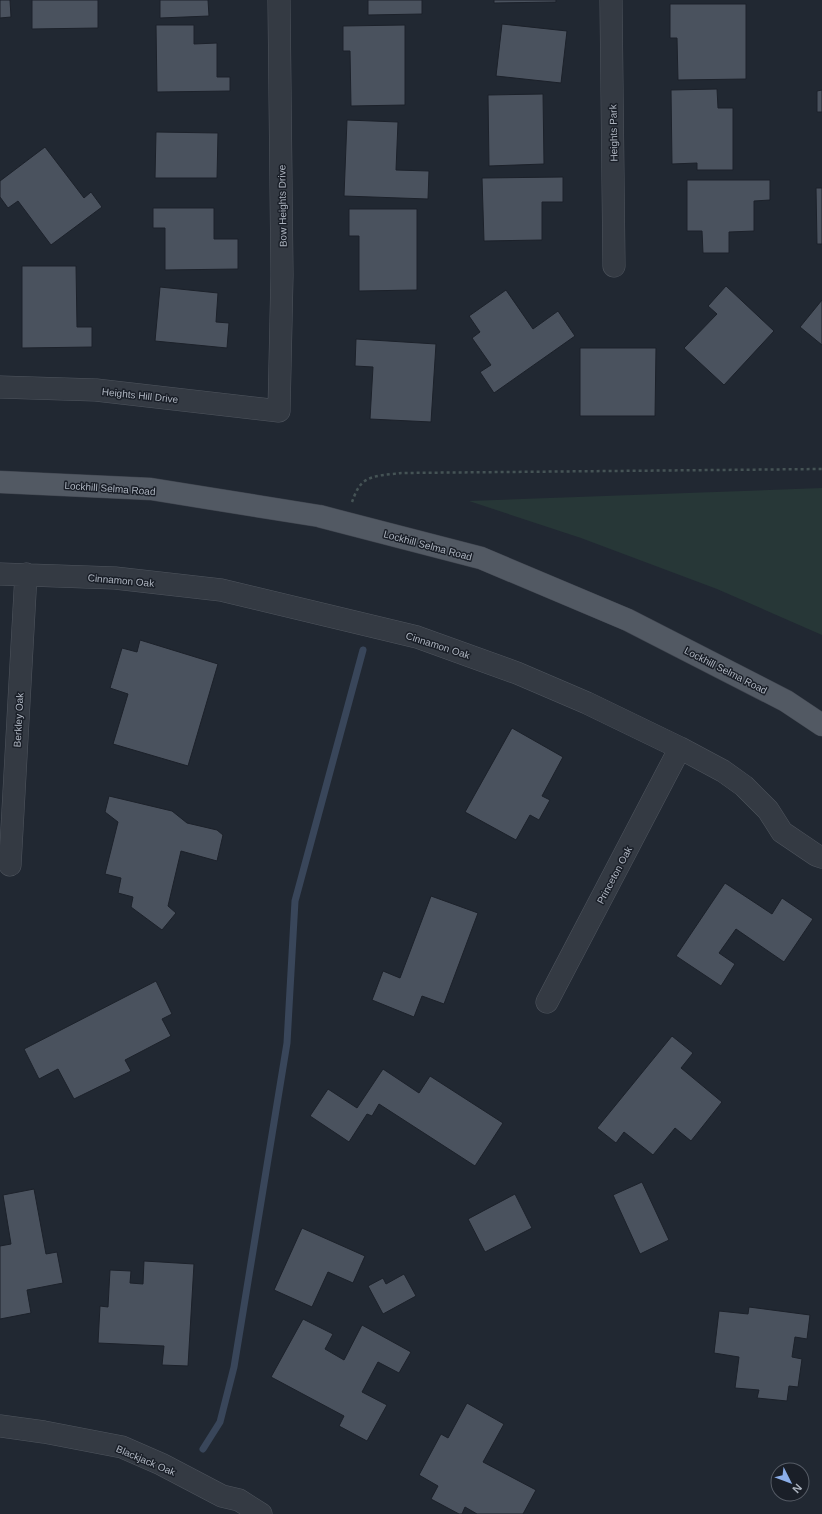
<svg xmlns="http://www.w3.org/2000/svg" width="822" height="1514" font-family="Arial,sans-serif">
<rect width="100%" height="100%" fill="#212832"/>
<path fill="#273737" d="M822,488V635L717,589L581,538L469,501Z"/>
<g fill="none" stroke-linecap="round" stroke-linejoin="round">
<path stroke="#39465a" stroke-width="7" d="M203,1449L220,1422L234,1367L287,1043L295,901L363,650"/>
</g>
<path fill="#4a525e" stroke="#1c212a" d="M0,0H10L11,17L0,18Z
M32,0H98V28L32,29Z
M160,0H208L209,16L160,18Z
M368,0H422V14L368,15Z
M494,0H556V2L494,3Z
M670,4H746V79L678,80L677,38H670Z
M502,24L567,31L561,83L496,76Z
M156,25H194V44L217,43V77H230V91L157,92Z
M405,25V105L351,106L350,51H343V26Z
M717,89L718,108H733V170H697V163L672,164L671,90Z
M822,90V112H817V91Z
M543,94L544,164L489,166L488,95Z
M347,120L398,122L396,170L429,171L428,199L344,196Z
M156,132L218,133L217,178H155Z
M45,147L84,198L91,192L102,207L51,245L18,201L8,208L0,197V181Z
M563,177V202H542V240L484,241L482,178Z
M687,180H770V200L754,201V231L729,232V253H703L702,231H687Z
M816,188H822V244H817Z
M153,208H214V239H238V269L165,270V228H153Z
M349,209H417V290L359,291V236H349Z
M22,266H76L77,327H92V347L22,348Z
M726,286L774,331L724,385L684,348L717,314L708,306Z
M160,287L218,293L216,322L229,323L227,348L155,341Z
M506,290L533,329L558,311L575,336L494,393L480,372L491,365L472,338L480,332L469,316Z
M822,300V345L800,327Z
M356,339L436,344L431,422L370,419L373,367L355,366Z
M580,348H656L655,416H580Z
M140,640L218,664L188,766L113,744L128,694L110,688L122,648L137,652Z
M512,728L563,757L542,796L550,800L539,820L530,815L516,840L465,812Z
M109,796L172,811L187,823L217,830L223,835L217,861L181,851L168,906L176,913L162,930L131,907L133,897L118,893L121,878L105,874L118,822L105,812Z
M725,883L772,914L782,898L813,919L784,962L736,929L719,953L735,964L721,986L676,956Z
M431,896L478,913L444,1004L422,996L414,1017L372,1000L383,971L400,978Z
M156,981L172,1014L162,1019L171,1036L125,1060L131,1071L74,1099L58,1069L39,1079L24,1049Z
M672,1036L693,1053L681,1068L722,1102L691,1141L675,1128L653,1155L624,1132L616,1143L597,1128Z
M383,1069L419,1093L430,1076L503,1123L475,1166L379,1104L372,1116L367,1114L349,1142L310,1116L328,1089L357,1108Z
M642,1182L669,1240L640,1254L613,1195Z
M34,1189L46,1254L57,1252L63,1283L27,1290L31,1313L0,1319V1246L11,1244L3,1195Z
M515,1194L532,1228L485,1252L468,1219Z
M302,1228L365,1256L353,1283L328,1272L312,1307L274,1290Z
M144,1261L194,1264L188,1366L162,1365L164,1346L98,1343L100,1306L108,1307L110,1270L131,1271L130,1283L143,1284Z
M404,1274L416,1296L383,1314L368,1286L383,1278L386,1284Z
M749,1307L810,1315L807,1339L795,1337L792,1357L802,1359L798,1387L789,1386L787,1401L757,1398L759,1390L735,1388L739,1357L714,1353L719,1311L748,1314Z
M303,1319L333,1334L325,1349L344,1360L362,1325L411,1352L399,1373L378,1362L362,1392L387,1405L367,1441L339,1426L344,1416L271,1377Z
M467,1403L504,1424L483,1462L536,1490L523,1514H477L465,1507L462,1514H459L431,1499L438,1486L419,1475L441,1434L448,1438Z"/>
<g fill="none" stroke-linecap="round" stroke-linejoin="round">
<g stroke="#4f555e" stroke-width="23">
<path id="minor" d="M611,0L614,266
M0,387L96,390L279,411L282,275L279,0
M0,574L115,578L221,590L417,637L517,673L587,703L680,748L723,771L744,786L768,810L782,832L816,855L822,857
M10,865L26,574
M547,1002L680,748
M0,1426L44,1432L122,1447L161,1464L222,1496L239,1500L261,1514"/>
</g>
<g stroke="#3e434d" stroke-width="23">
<path id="major" d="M0,482L151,489L319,516L481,558L628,620L786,701L822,725"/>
</g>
<path stroke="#455355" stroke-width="2.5" stroke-dasharray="3 3" stroke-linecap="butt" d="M352,502C354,497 356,491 359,487C367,474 388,475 401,473L822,469"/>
<use href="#minor" stroke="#343a43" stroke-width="22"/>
<use href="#major" stroke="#525963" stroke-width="22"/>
</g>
<g text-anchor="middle" stroke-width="3" stroke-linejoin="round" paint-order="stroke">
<g font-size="10" fill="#aeb5c0" stroke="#1a1f28">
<text transform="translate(613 133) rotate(-91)" y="4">Heights Park</text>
<text transform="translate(282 206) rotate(-91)" y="4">Bow Heights Drive</text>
<text transform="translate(140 395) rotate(6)" y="4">Heights Hill Drive</text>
<text transform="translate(110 488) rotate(4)" y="4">Lockhill Selma Road</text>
<text transform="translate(428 545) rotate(15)" y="4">Lockhill Selma Road</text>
<text transform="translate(121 580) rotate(5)" y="4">Cinnamon Oak</text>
<text transform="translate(438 645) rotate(18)" y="4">Cinnamon Oak</text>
<text transform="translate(726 670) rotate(27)" y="4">Lockhill Selma Road</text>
<text transform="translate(18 720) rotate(-87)" y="4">Berkley Oak</text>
<text transform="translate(614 875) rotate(-62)" y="4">Princeton Oak</text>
<text transform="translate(146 1460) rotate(23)" y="4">Blackjack Oak</text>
</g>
</g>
<g transform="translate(790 1482) rotate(132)"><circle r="19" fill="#1a1f28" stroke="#555b65"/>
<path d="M0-3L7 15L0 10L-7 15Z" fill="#8baee9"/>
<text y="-6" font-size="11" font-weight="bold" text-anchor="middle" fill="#aeb5c0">N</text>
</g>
</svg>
